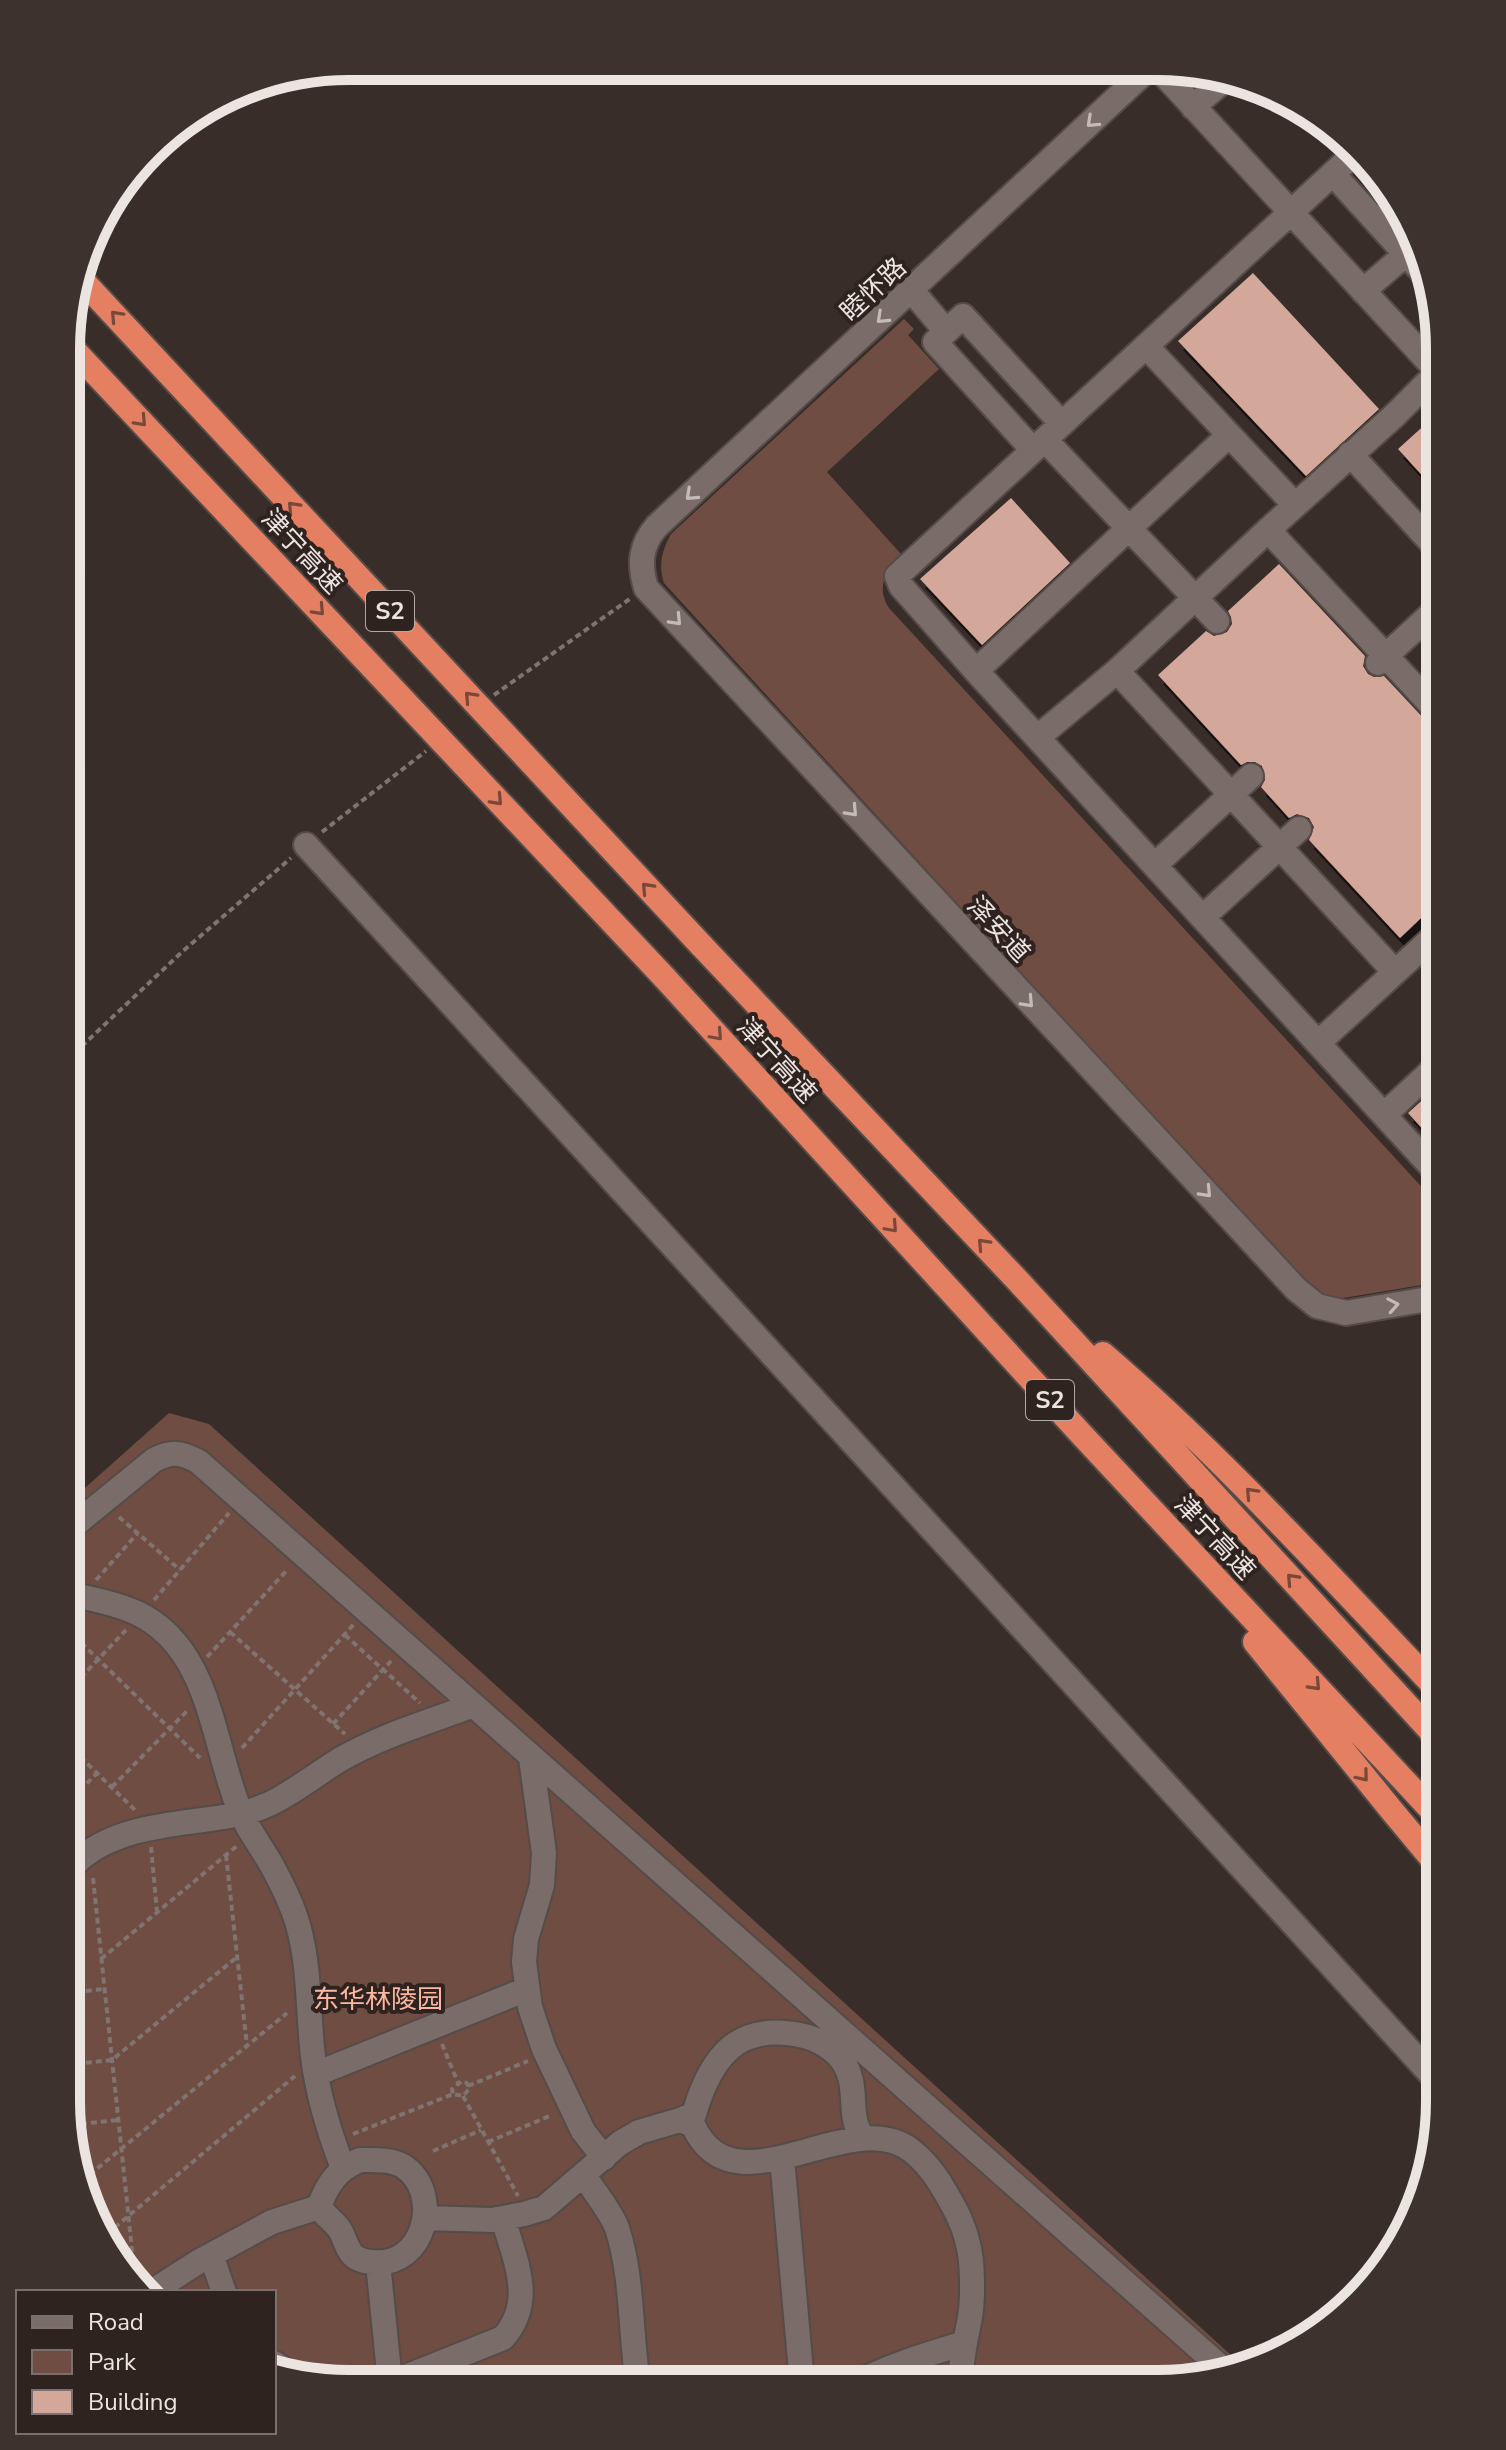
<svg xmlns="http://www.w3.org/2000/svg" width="1506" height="2450" font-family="'Nunito Sans','Noto Sans SC',sans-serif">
<defs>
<filter id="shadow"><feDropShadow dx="5" dy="9" stdDeviation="0" flood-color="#0009"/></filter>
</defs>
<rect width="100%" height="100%" fill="#392d2a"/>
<path fill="#704d42" d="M904,319L914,329L908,335L939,369L827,472L901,554C887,571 875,586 889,608L1430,1196L1440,1202V1282L1337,1299L1324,1296L1304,1283L664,583C658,566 662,550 671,534Z
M169,1413L209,1424L1244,2367L1157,2384L313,2382L274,2366V2292H151L87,2209L66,2101L67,1504Z"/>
<path fill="#d3a799" filter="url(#shadow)" d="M1253,273L1379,409L1306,476L1178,341Z
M1429,421L1440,433V495L1398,449Z
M1011,498L1070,563L982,645L920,579Z
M1279,564L1365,656L1363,666L1368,674L1374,677L1384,676L1429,724L1440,730V900L1400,938L1309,840L1314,827L1309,818L1297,814L1289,818L1261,787L1265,780L1262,766L1255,762H1247L1241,765L1158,675L1206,631L1214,636L1227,632L1232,624L1231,617L1228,611Z
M1440,1084V1148L1408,1113Z"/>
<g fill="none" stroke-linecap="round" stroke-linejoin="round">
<g stroke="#554b48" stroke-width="28">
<path id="minor" d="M1149,68L657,526C640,545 639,564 646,588L1296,1289L1317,1306L1346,1313L1440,1297
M1158,68L1440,374
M1193,107L1223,81
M1353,155L897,576L901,586L976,671L1440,1176
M1333,174L1425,275
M912,291L946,331
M1363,291L1406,254
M1146,346L1295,505
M1045,440L1217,621
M1033,450L935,342L963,316L1062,424
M1350,454L1440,552
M1268,530L1440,714
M1378,663L1440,606
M976,671L1228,436
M1117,671L1395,972
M1038,737L1117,671L1268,530L1395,415L1438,372
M306,845L1439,2083
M1155,865L1251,776
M1203,917L1299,829
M1318,1043L1440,931
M1384,1115L1440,1063
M67,1531L154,1460C172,1451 181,1452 199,1462L1225,2371
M67,1594C90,1598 115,1603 137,1613C211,1648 212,1744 240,1811C248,1830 261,1846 271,1864C281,1882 292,1904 298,1925C310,1967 308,2014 313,2057C318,2096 329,2132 343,2168
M531,1758L544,1853L542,1885L526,1939L524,1962L530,2007L544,2049L583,2131L604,2158
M66,1876C71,1870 76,1862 82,1857C126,1822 188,1825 240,1814C278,1806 308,1779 341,1759C381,1736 428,1722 471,1706
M316,2074L527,1989
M680,2120L694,2114C711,2056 738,2021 804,2036C818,2039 836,2050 844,2063C860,2089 846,2115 863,2138
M782,2158L802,2383
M360,2160C374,2160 391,2159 403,2166C443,2192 426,2268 372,2262C366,2262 360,2260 355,2257C347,2251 345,2238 340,2230C334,2221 325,2216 319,2207C327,2185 337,2169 360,2160Z
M584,2175C594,2192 610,2210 617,2228C633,2277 630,2332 638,2383
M425,2218L492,2220L524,2214L544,2208L620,2143L639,2132L680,2120L693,2125C734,2217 851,2102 912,2151C922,2159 933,2172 940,2183C952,2203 963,2221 968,2244C973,2262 973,2299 970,2317C966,2340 960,2360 961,2383
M211,2255L224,2292
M378,2263L390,2382
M151,2292L198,2262L272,2222L319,2207
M274,2363L283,2369
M305,2378L321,2382
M393,2382L503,2338C536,2301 515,2261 503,2218
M692,2383L712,2380L719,2383
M857,2383C890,2365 929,2354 965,2343"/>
</g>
<g stroke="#554b48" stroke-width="28">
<path id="highway" d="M701,945L1019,1282L1439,1740
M664,977L1082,1435L1439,1818
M1103,1354C1224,1458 1330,1577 1440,1692
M1255,1642L1393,1812L1439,1867"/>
</g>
<path stroke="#7f7471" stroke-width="4" stroke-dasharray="6 4" stroke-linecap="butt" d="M494,695L631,598
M322,832L426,751
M67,1060L183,951L291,858
M119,1517L180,1570
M96,1580L137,1534
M154,1600L229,1513
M67,1629L200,1758
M230,1632L345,1734
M345,1635L420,1703
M207,1657L288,1569
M67,1692L126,1630
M333,1724L391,1661
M66,1743L135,1810
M242,1748L354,1624
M112,1787L189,1709
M66,1805L97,1773
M151,1847L157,1912
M226,1855L247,2046
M93,1878L134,2269
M101,1959L238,1845
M66,1993L104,1989
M442,2044L458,2083
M66,2065L112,2060L237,1957
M468,2086L528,2061
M463,2096L518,2196
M71,2125L118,2120
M353,2134L453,2094L463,2096L469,2089L467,2083L462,2081L452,2089L453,2094
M488,2142L552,2115
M433,2151L481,2130
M82,2181L287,2013
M107,2234L295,2076"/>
<use href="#minor" stroke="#7a6d69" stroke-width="24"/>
<use href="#highway" stroke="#e57f61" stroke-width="24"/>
<g stroke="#554b48" stroke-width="28" stroke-linecap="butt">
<path id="highway-bridge" d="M79,277L701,945
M68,344L664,977"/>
</g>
<use href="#highway-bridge" stroke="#e57f61" stroke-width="24"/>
</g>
<defs><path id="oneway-chevron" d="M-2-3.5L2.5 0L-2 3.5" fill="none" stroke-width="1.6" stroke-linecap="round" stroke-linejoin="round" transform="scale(2)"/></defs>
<g stroke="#c4bab7">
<use href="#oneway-chevron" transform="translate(1092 122) rotate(137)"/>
<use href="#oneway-chevron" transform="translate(882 318) rotate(137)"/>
<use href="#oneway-chevron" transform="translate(691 495) rotate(137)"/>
<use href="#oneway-chevron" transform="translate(676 620) rotate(47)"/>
<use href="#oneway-chevron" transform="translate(852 811) rotate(47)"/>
<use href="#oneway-chevron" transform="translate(1028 1002) rotate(47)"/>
<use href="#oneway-chevron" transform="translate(1206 1192) rotate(47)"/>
<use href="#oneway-chevron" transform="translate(1393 1305) rotate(-10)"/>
</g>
<g stroke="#78483a">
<use href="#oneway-chevron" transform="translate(116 316) rotate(-133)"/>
<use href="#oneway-chevron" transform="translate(141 421) rotate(47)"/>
<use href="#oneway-chevron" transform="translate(293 507) rotate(-133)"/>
<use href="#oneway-chevron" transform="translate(319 610) rotate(47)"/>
<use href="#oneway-chevron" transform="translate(470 697) rotate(-133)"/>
<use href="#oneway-chevron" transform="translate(497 800) rotate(47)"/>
<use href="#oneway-chevron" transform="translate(647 888) rotate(-133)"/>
<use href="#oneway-chevron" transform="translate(717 1035) rotate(48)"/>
<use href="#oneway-chevron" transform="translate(892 1227) rotate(48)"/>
<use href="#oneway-chevron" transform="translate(983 1244) rotate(-133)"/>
<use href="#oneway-chevron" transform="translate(1251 1493) rotate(-133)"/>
<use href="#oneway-chevron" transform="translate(1292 1579) rotate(-133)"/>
<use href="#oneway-chevron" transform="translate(1315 1685) rotate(47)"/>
<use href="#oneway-chevron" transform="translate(1363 1776) rotate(51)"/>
</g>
<g text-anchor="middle" stroke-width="8" stroke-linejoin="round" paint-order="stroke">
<g fill="#2f2320" stroke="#b3aaa7" stroke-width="2">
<rect x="366" y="591" width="48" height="40" rx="6"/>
<rect x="1026" y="1380" width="48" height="40" rx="6"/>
</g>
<g font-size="24" font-weight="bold" fill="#ece4e1">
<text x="390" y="619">S2</text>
<text x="1050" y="1408">S2</text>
</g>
<g font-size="26" fill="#ece4e1" stroke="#2f2320">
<text transform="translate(873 289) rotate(-43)" y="9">睦怀路</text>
<text transform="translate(302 551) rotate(47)" y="9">津宁高速</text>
<text transform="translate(999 929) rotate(47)" y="9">泽安道</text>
<text transform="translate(777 1060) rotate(48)" y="9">津宁高速</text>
<text transform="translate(1215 1537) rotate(47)" y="9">津宁高速</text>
</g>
<g font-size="26" fill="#fcb7a2" stroke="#2f2320">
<text x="378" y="2008">东华林陵园</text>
</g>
</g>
<path d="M0 0H1506V2450H0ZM349 80H1157A269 269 0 0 1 1426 349V2101A269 269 0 0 1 1157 2370H349A269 269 0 0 1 80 2101V349A269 269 0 0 1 349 80Z" fill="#3e322f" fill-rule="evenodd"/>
<path fill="none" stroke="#ece4e1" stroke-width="10" d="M349 80H1157A269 269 0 0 1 1426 349V2101A269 269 0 0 1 1157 2370H349A269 269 0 0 1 80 2101V349A269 269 0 0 1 349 80Z"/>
<rect x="16" y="2290" width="260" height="144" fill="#2f2320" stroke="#7b706d" stroke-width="2"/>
<rect x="32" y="2316" width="40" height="12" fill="#7a6d69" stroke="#7b706d" stroke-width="2"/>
<text x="88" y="2330" font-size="24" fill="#ece4e1">Road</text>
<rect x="32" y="2350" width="40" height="24" fill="#704d42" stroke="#7b706d" stroke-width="2"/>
<text x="88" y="2370" font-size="24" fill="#ece4e1">Park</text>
<rect x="32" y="2390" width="40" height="24" fill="#d3a799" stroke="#7b706d" stroke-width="2"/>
<text x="88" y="2410" font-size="24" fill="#ece4e1">Building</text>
</svg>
